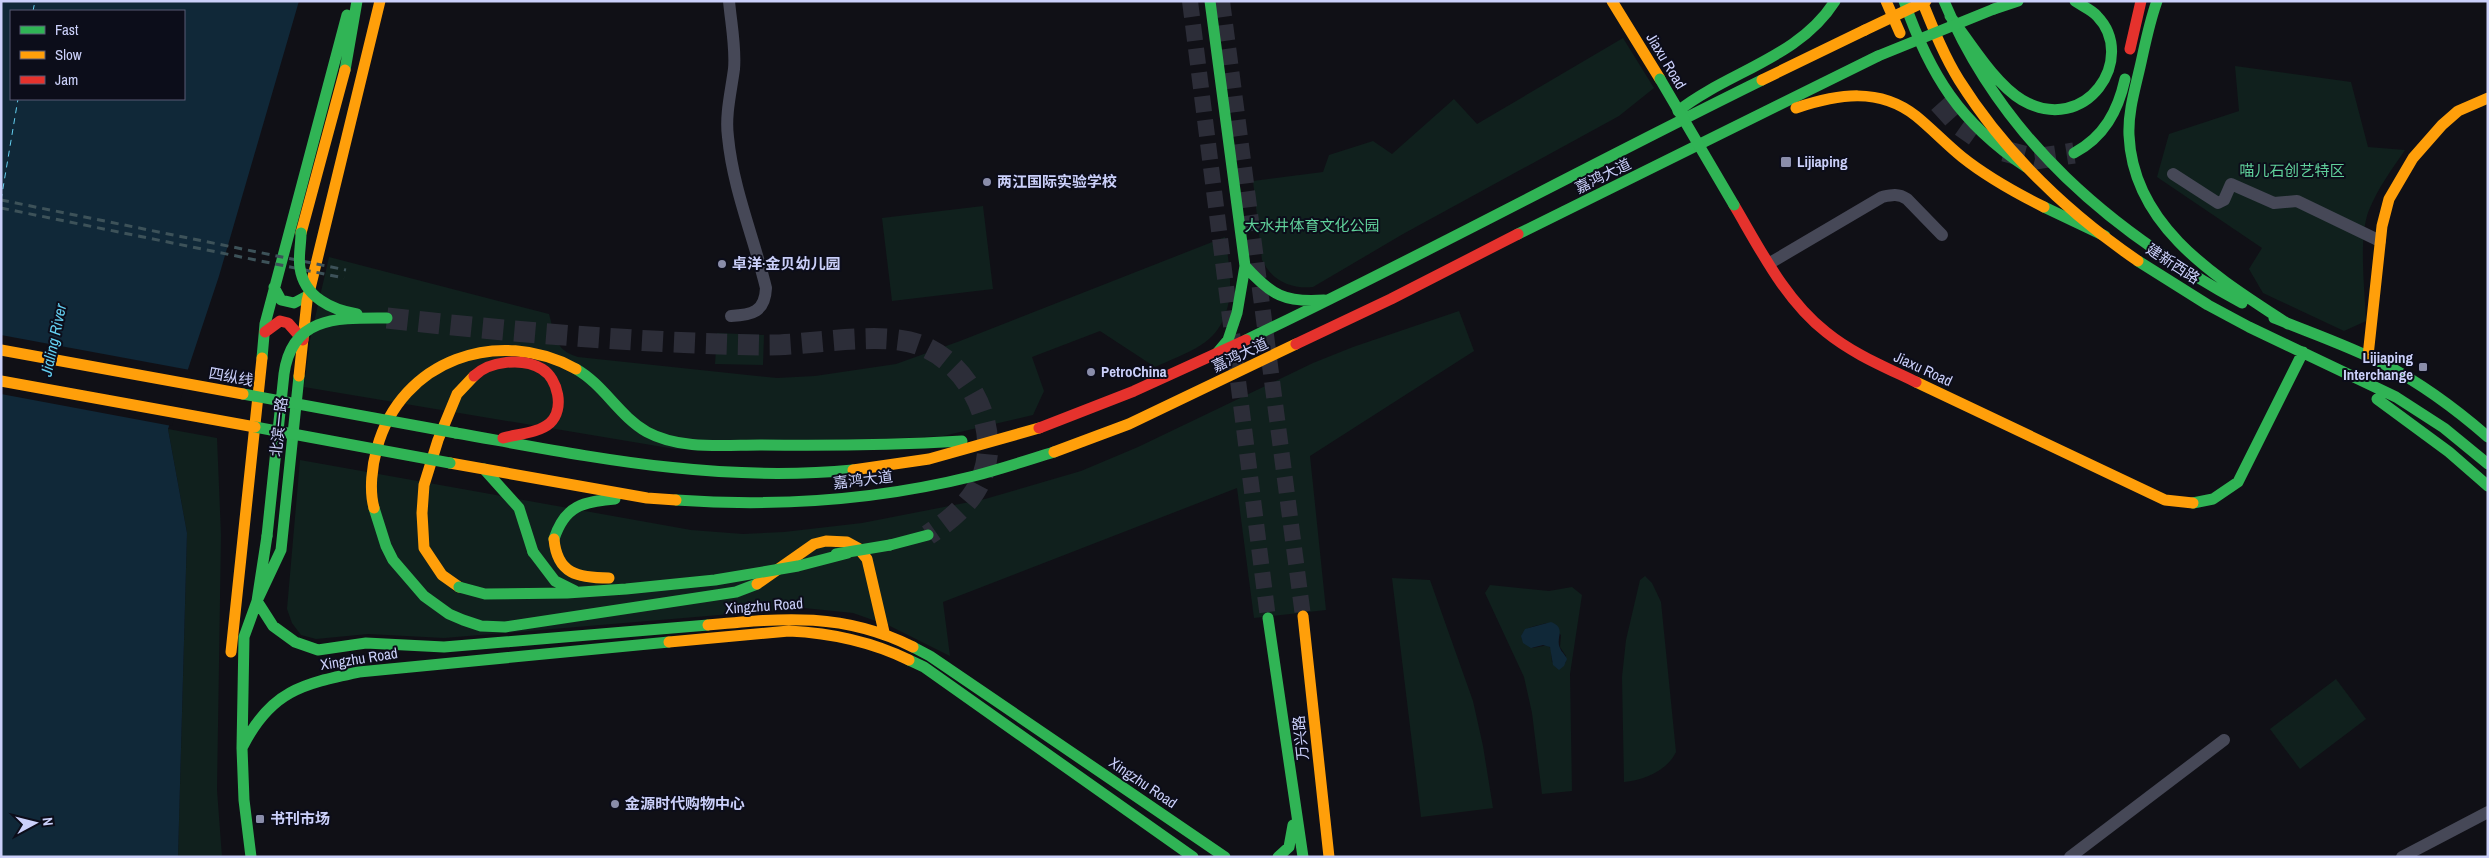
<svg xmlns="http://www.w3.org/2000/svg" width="2489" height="858" font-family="'Archivo Narrow','Noto Sans SC',sans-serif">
<rect width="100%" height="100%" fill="#101016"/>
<path fill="#10201d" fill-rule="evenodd" d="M1623,38L1654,88L1619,116L1403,234L1313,287C1291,289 1272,281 1262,260L1253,181L1323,172L1329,155L1373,141L1392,154L1454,99L1477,124Z
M2235,66L2351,82L2368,147L2405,150C2392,169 2378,188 2369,210C2358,237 2365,291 2366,321L2344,331L2263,293L2249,269L2262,248L2157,177L2169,134L2239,111Z
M983,206L993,289L892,301L882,218Z
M1225,237C1231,274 1239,321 1201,345C1187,354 1170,360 1155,367L1100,331L1032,357L1044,391L1033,415L943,436L675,449L304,387L310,340L329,257L549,314C555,335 554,350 578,357L777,378L815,376L896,364L960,341Z
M1459,311L1474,351L1310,456L1326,610L1254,618L1237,488L943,602L950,656L890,626L853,613L804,608L444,638L368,634L316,639L301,635L292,623L287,609L300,460L691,530L743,534L784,532L862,523L985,499L1081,471L1138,447L1313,363L1353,347Z
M717,333L764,335L763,365L715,364Z
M168,429L217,438L221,535L217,790L222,857H178L187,533Z
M1645,576L1652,583L1661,602L1676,752C1667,771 1644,780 1624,782L1622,677L1626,640L1640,580Z
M1392,578L1430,580L1473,701L1483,746L1493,808L1421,817Z
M1490,585L1549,591L1572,587L1582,595L1570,674L1572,791L1542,794L1532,713L1524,677L1485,593ZM1546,623L1561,635L1560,647L1566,656V663L1552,662L1551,649L1548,645L1533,648L1522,639C1521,626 1536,627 1546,623Z
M2336,679L2366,719L2300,769L2270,729Z"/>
<path fill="#102838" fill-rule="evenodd" d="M1,1H299L219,276L168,429L187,533L178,857H1ZM11,11H184V99H11Z
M1551,622C1567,628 1555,638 1560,648C1562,653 1565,654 1567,659L1564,666L1559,670L1553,665L1550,647L1543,645L1531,648L1523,643L1521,636L1525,629Z"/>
<path fill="#101016" d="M1,335L190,370L172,426L1,394Z"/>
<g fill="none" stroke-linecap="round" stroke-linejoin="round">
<path stroke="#63ceef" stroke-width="1" stroke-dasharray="6 5" stroke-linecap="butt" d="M33,11L35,1
M1,200L18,99"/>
<path stroke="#2c2d38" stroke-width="16" stroke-dasharray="16 8" stroke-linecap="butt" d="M1190,1L1268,618
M1222,1L1303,616"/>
<path stroke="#2c2d38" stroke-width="21" stroke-dasharray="21 11" stroke-linecap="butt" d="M1939,103L1958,124L1975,136
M2004,151L2035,159L2074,153
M387,318C512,332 638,343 764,345C808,346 881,330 920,345C976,366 1010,446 971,497C959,513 944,524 928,535"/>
<path stroke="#464857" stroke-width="12" d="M729,1C731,23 736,48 734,69C731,92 725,115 728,137C733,189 754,238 766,288C765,312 752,315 731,316
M2173,174L2218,203L2224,200L2231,184L2274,203L2297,201L2380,241
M1770,263L1882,197C1891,195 1898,193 1907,199L1942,235
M2070,857L2224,740
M2402,857L2488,812"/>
<path stroke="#30b455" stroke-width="11" d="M1210,1L1245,266L1237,313L1228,340L1217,353
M1904,1C1930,75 1960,123 2026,167
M1944,1C2002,140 2112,232 2242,303
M2157,1C2149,23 2145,45 2140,67C2135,89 2128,112 2129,135C2133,228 2218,278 2288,324
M1994,9L2018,1
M1950,16C1970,42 1994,83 2022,100C2086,137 2138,58 2097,16C2092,10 2082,6 2075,1
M345,70L357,1
M1678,111C1729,71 1799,58 1835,1
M2074,153C2104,137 2118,111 2125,79
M2044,207L2105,236
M1518,234L1878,56
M2138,261L2208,305L2249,327L2396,397L2444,428L2488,464
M1245,266C1271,295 1285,303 1324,300
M274,287L281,300L294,303L309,295
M2274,318C2311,333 2349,346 2384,364C2422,384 2456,409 2488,437
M1246,340C1420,257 1589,165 1762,80
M262,358L265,324L347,15
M576,369C604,385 619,416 647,432C680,450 724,445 760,445C827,446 894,445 962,441
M2377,399L2449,452L2488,486
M456,433C592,457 713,483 853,470
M484,469L519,508L533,552
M676,500C776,507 878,500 974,476C1001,469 1028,460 1054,452
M2193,503L2213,499L2238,482L2303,352
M374,508L386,546L393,560L424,596L449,614L463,620L481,626L505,627L736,592L757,584
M554,539C565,505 583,502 615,499
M890,545L928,535
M257,601L273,626L295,642L318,650L366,643L444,647L708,625
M257,601L267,536
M1268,618L1303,857
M913,647L930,656L1225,857
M909,660L924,667L1193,857
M243,746C271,691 302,684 359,672L669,642
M251,857L244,800L242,748L244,637L257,601L281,550L299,376
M1278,857L1289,847L1293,825"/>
<path stroke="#ff9f0a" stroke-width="11" d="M1612,1L1660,79
M1886,1L1900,33
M1922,1C1933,28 1944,56 1959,80C2005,153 2068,213 2138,261
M1762,80L1865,30
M1796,108C1838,94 1879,87 1916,116C1932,129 1946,144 1962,157C1987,177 2016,193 2044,207
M301,233L345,70
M2368,356L2382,226L2389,199L2413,158L2442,125L2458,111L2488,98
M299,376L307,301L380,1
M1916,382L2165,500L2193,503
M1054,452L1129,424L1296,344
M450,463L647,498L676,500
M853,470L929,459L1039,428
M374,508C369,490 372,466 377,448C401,360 498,326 576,369
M757,584L814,544L826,541L847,542L858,548L867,559L884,632
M459,587L442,575L424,548L422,513L424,485L438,440L457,394L474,376
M1303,616L1329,857
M708,625C783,618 843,612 913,647
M669,642L789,631C832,633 870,641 909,660
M231,652L262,358"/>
<path stroke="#e5322d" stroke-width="11" d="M2130,49L2141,1
M1734,205C1760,249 1785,300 1826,332C1853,354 1885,367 1916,382
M265,332L280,321L288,323L303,340
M1296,344L1391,299L1518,234
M474,376C489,361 523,357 542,369C558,379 565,409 550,423C539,433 517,434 503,438
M1039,428L1134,391L1246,340"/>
<path stroke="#3d5259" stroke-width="3" stroke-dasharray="8 6" stroke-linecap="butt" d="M1,200L346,270
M1,208L344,278"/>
<path stroke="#30b455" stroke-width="11" d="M1878,56L1994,9
M1660,79L1734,205
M301,233C301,245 298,257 300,268C304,297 332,310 357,314
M243,394L456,433
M255,427L450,463
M267,536L284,374C292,315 339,318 387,318
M533,552L555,581L575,591
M836,554L890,545
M459,587L485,594L567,593L626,589L715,580L798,566L848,553"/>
<path stroke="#ff9f0a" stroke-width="11" d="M1865,30L1926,1
M1,350L243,394
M1,381L255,427
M554,539C557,574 578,578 609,578"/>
</g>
<g fill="#8a8daa" stroke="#0c0d1a" stroke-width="2">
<rect x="1780" y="156" width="12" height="12" rx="2.5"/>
<circle cx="987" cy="182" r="5"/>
<circle cx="722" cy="264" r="5"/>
<rect x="2418" y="362" width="10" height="10" rx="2.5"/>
<circle cx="1091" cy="372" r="5"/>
<circle cx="615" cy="804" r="5"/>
<rect x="255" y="814" width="10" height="10" rx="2.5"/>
</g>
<g text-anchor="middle" stroke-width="4" stroke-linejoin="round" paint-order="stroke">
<g font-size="15" fill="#cbd0fa" stroke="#0c0d1a">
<text transform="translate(1666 61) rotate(59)" y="5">Jiaxu Road</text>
<text transform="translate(1603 176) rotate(-26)" y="5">嘉鸿大道</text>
<text transform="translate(2173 264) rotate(33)" y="5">建新西路</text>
<text transform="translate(1240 355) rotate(-25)" y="5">嘉鸿大道</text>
<text transform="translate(1923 369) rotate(25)" y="5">Jiaxu Road</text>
<text transform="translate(231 377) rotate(10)" y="5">四纵线</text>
<text transform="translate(279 427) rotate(-84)" y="5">北滨一路</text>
<text transform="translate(863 480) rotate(-7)" y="5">嘉鸿大道</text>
<text transform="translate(764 606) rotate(-4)" y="5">Xingzhu Road</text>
<text transform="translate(359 659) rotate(-9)" y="5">Xingzhu Road</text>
<text transform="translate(1301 738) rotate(-96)" y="5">万兴路</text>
<text transform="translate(1143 783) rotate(34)" y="5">Xingzhu Road</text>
</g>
<g font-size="15" font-weight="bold" fill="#cbd0fa" stroke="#0c0d1a" text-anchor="start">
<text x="1797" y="167">Lijiaping</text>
<text x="997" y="187">两江国际实验学校</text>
<text x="732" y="269">卓洋·金贝幼儿园</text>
<text x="2413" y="363" text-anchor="end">Lijiaping<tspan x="2413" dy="17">Interchange</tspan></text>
<text x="1101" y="377">PetroChina</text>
<text x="625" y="809">金源时代购物中心</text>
<text x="270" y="824">书刊市场</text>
</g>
<g font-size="15" fill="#60d19b" stroke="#0c0d1a">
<text x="2292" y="176">喵儿石创艺特区</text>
<text x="1312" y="231">大水井体育文化公园</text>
</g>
<g font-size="16" font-style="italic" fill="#63ceef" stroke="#0c0d1a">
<text transform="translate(53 340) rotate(-78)" y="6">Jialing River</text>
</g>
</g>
<rect width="2489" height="858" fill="none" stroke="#cbd0fa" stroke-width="5"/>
<rect x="10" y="10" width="175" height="90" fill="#0c0d1a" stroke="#585b74"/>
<rect x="20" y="26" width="25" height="8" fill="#30b455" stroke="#585b74"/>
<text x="55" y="35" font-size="15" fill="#cbd0fa">Fast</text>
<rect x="20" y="51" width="25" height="8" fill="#ff9f0a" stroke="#585b74"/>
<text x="55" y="60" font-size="15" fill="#cbd0fa">Slow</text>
<rect x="20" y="76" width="25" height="8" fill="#e5322d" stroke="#585b74"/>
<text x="55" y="85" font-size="15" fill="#cbd0fa">Jam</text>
<g transform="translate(35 823) rotate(83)" stroke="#0c0d1a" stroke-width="4" paint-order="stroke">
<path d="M0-4L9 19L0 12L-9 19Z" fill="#cbd0fa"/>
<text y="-8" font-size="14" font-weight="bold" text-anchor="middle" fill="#cbd0fa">N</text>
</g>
</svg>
